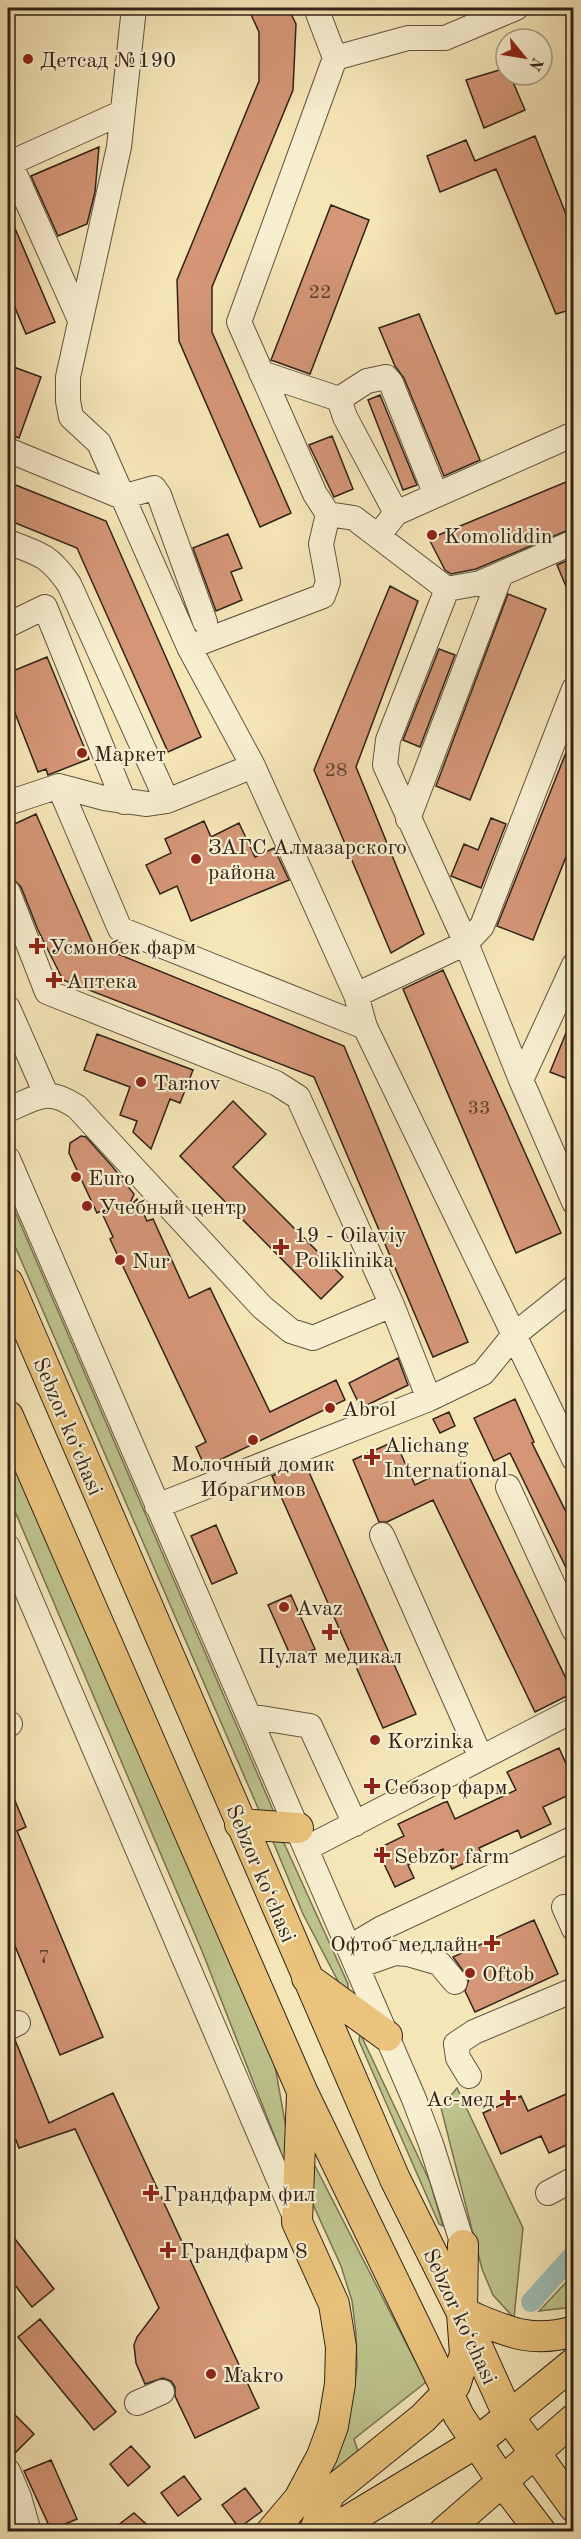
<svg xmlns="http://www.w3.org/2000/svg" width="581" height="2539" font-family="'Old Standard TT',serif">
<rect width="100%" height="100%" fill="#f5e6b8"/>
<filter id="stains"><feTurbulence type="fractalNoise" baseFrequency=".00333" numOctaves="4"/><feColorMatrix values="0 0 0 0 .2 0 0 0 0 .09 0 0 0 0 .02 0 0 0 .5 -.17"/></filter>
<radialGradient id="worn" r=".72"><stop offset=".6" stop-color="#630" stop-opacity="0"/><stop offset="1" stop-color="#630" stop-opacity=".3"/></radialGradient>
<path fill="#bec48d" stroke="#777352" stroke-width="1.5" d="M8,1195L276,1817L261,1815L8,1230Z
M8,1447L275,2066L293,2167L287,2168L202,1951L8,1495Z
M272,1839L284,1843L348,1984V1990L341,1987L303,1914Z
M360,2033L430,2182L443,2226L439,2224L359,2041Z
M457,2088L523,2228L514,2318L493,2295L482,2269L441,2108Z
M312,2160L426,2382L354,2439L360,2457L304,2520L290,2528L353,2397L357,2367L356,2333L352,2301L341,2266L311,2200Z
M573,2275V2302L565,2308L539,2311Z"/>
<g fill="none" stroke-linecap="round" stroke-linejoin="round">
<path stroke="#9dbeb5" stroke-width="20" d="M531,2302L574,2254"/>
</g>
<path fill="#d49677" stroke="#302218" stroke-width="1.5" d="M248,8H288L296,24L293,90L212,287V332L291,513L260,527L179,341L177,280L259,81V32Z
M506,68V75H510L525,110L484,128L466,80Z
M535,136L573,232V309L556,314L496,169L440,192L427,156L466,140L475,161Z
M99,147L95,192L87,224L58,236L31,176Z
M8,192L15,209L8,212L55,322L26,334L8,291Z
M331,205L369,220L310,374L271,360Z
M419,314L480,460L444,476L404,378L395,366L379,328Z
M8,365L41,377L19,438L8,434Z
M380,395L417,485L403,490L368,400Z
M332,436L353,489L334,497L309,445Z
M573,479V528L476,569L451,574L445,570L429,539Z
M8,482L106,521L201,737L168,752L77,548L8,520Z
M228,534L242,568L231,572L242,600L216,611L193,548Z
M573,558V603L557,565Z
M390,586L418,601L356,767L424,934L391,953L314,770Z
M508,594L546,609L470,800L436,786Z
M439,649L455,655L420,747L403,740Z
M47,657L89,759L48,775L46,769L38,772L8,695V673Z
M573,735V839L533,940L497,926Z
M36,814L93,944L344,1046L468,1342L433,1357L314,1077L63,980L38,930L21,887L13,879L8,869V827Z
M491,818L506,824L481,888L451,876L464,844L478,850Z
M204,821L211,837L239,823L255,857L274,848L289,880L191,921L177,886L160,894L146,865L171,853L165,839Z
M443,970L561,1233L516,1253L403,989Z
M573,1016V1081L550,1072Z
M97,1034L193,1070L180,1103L170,1099L151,1149L133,1132L137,1121L120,1115L130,1087L84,1070Z
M233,1101L266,1134L233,1167L343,1277L321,1299L180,1156Z
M81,1136L86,1137L112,1166L134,1194L128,1208L137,1199L147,1221L153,1219L189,1298L210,1288L270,1412L336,1380L345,1400L205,1467L196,1447L206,1442L110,1239L113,1237L101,1211L97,1213L69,1153L70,1143Z
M398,1358L408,1385L361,1408L349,1383Z
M515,1399L534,1442L532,1443L573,1526V1582L510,1453L494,1461L474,1418Z
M449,1412L455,1426L440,1433L433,1419Z
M395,1441L415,1485L462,1462L573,1693L535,1712L433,1500L387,1522H379L353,1460Z
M305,1463L416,1714L383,1728L272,1476Z
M216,1525L237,1573L212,1584L191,1536Z
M291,1595L315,1649L292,1659L268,1605Z
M559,1748L573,1779V1793L543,1807L551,1824L521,1838L518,1830L479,1848L482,1855L452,1869L443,1849L408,1865L414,1878L395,1887L377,1849L404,1836L398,1824L447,1801L455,1819L516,1790L507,1772Z
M8,1784L26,1827L17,1831L103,2037L60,2055L8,1929Z
M534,1920L558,1974L475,2012L465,1991L469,1979L453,1957Z
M15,2040L49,2123L113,2093L259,2408L195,2438L175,2396V2387L171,2381L163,2378L145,2384L136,2363L134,2345L137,2337L159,2308L75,2129L19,2148L16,2140L8,2143V2042Z
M573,2091V2142L549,2153L541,2136L501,2154L483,2113L521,2096L528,2111Z
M8,2230L54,2289L32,2307L8,2276Z
M40,2319L116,2412L94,2430L18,2337Z
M8,2408L34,2434L11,2457H8Z
M131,2446L150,2467L128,2486L110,2464Z
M51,2460L77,2519L51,2530L24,2471Z
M184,2476L201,2499L178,2516L161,2493Z
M245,2488L262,2511L239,2528L222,2505Z
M134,2513L155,2532H109Z"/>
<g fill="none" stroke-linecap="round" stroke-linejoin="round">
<g stroke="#615340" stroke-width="26">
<path id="minor" d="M134,8L119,147L68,377V401L71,417L99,443L189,647L253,766L356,995L365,1027L574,1459
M316,8L335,58L408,38H445L516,8
M10,163L80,320
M8,164L121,113
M261,373L339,399L345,417L396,513
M339,399L367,381L386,377L391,383L436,495
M8,450L122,497L154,488L159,495L205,622
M328,514L315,494L239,322L335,58
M378,536L396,513L574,434
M8,542C40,554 49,555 69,584L167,801
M447,589L388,740L385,765L466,943L521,1080L574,1202
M8,625L45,607L124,802
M189,647L323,596L328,582L321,544L328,514L354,518L447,589L480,583L574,542
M59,786L120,929L365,1027
M8,803L59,786L104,798L147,804L167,801L253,766
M408,819L501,574
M8,892L47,992L276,1083L298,1097L392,1305
M356,995L466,943L482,926L574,689
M8,1008L46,1094
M521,1080L574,965
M8,1110C37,1097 48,1087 77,1107L262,1307L291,1331L313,1338L392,1305L429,1399
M8,1159L414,2099L431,2144L463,2245
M508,1487L574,1630
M157,1506L429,1399L483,1373L514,1335L574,1287
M382,1535L481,1758
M8,1547L295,2217
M249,1716L310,1726L355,1824
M8,1725L10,1724
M307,1848L574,1710
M564,1907L574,1929
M350,1947L382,1928L574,1838
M358,1966L395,1953L408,1954L439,1963L455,1982
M8,2028L18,2023
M469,2076L458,2058L456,2044L474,2032L574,1990
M548,2193L574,2179
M137,2403L162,2392
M8,2471L19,2497L29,2532"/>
</g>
<g stroke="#302218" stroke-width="32">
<path id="major" d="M8,1283L395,2179L462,2313L509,2417L574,2507
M8,1416L302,2091L459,2416L502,2481L541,2532
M240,1824L298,1828
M307,1978L387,2036
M462,2313C503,2329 528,2345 574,2331
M271,2532L299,2499L322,2456L333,2426L340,2384L341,2347L334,2304L297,2222L302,2094
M314,2532L330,2493L423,2418L455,2385L465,2354L462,2313L463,2245
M329,2532L476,2443L574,2363
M444,2532L574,2419"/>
</g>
<use href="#minor" stroke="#f8efd1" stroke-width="24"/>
<use href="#major" stroke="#eac37c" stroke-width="30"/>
</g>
<g fill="#8f2418" stroke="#f8efd1" stroke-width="2">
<circle cx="28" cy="59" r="6"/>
<circle cx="432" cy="535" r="6"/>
<circle cx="82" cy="753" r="6"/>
<circle cx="196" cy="859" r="6"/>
<path d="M34 937h6v6h6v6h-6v6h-6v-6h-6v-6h6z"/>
<path d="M51 971h6v6h6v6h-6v6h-6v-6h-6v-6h6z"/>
<circle cx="141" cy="1082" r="6"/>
<circle cx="76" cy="1177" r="6"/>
<circle cx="87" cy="1206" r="6"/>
<path d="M278 1238h6v6h6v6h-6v6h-6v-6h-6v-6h6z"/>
<circle cx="120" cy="1260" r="6"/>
<circle cx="330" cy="1408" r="6"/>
<circle cx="253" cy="1440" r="6"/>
<path d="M369 1448h6v6h6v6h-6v6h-6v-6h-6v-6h6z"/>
<circle cx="284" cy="1607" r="6"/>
<path d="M327 1623h6v6h6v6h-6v6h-6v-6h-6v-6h6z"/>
<circle cx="375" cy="1740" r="6"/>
<path d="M369 1777h6v6h6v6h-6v6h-6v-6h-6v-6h6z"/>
<path d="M379 1846h6v6h6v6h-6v6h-6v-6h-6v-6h6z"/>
<path d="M489 1934h6v6h6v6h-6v6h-6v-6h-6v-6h6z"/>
<circle cx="470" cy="1973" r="6"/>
<path d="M505 2089h6v6h6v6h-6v6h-6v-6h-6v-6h6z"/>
<path d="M148 2184h6v6h6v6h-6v6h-6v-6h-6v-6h6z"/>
<path d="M165 2241h6v6h6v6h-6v6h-6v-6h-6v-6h6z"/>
<circle cx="211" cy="2374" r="6"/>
</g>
<g text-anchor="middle" stroke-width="4.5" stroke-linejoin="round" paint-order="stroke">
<g font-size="20" fill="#593f30">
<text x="320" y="298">22</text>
<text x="336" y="776">28</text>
<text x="479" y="1114">33</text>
<text x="44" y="1963">7</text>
</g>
<g font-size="22" fill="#302218" stroke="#f8efd1" text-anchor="start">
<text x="40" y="67">Детсад №190</text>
<text x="444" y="543">Komoliddin</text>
<text x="94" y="761">Маркет</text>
<text x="208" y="854">ЗАГС Алмазарского<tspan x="208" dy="25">района</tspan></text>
<text x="49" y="954">Усмонбек фарм</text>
<text x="66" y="988">Аптека</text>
<text x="153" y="1090">Tarnov</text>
<text x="88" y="1185">Euro</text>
<text x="99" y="1214">Учебный центр</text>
<text x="294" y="1242">19 - Oilaviy<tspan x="294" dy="25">Poliklinika</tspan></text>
<text x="132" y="1268">Nur</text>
<text x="342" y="1416">Abrol</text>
<text x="384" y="1452">Alichang<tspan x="384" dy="25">International</tspan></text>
<text x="253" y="1471" text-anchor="middle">Молочный домик<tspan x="253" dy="25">Ибрагимов</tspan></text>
<text x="296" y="1615">Avaz</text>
<text x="330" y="1663" text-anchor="middle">Пулат медикал</text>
<text x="387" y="1748">Korzinka</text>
<text x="384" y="1794">Себзор фарм</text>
<text x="394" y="1863">Sebzor farm</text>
<text x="478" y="1951" text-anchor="end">Офтоб медлайн</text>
<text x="482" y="1981">Oftob</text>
<text x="494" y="2106" text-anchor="end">Ас-мед</text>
<text x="163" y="2201">Грандфарм фил</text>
<text x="180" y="2258">Грандфарм 8</text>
<text x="223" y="2382">Makro</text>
</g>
<g font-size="22" fill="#302218" stroke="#f8efd1">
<text transform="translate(69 1426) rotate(67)" y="8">Sebzor ko‘chasi</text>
<text transform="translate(262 1873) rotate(67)" y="8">Sebzor ko‘chasi</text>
<text transform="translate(461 2316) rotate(65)" y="8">Sebzor ko‘chasi</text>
</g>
</g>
<rect width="581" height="2539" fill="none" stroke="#f5e6b8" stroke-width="30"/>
<rect x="9" y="9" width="563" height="2521" fill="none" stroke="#302218" stroke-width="3"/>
<rect x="15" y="15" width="551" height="2509" fill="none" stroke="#302218" stroke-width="1.5"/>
<g transform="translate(524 57) rotate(120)"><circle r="28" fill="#f8efd1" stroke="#a89d87" stroke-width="1.5"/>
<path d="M0-4.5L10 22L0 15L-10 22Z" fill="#8f2418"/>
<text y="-9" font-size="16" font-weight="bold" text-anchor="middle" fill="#302218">N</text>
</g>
<rect width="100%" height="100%" filter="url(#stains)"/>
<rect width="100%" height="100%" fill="url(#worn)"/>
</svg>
